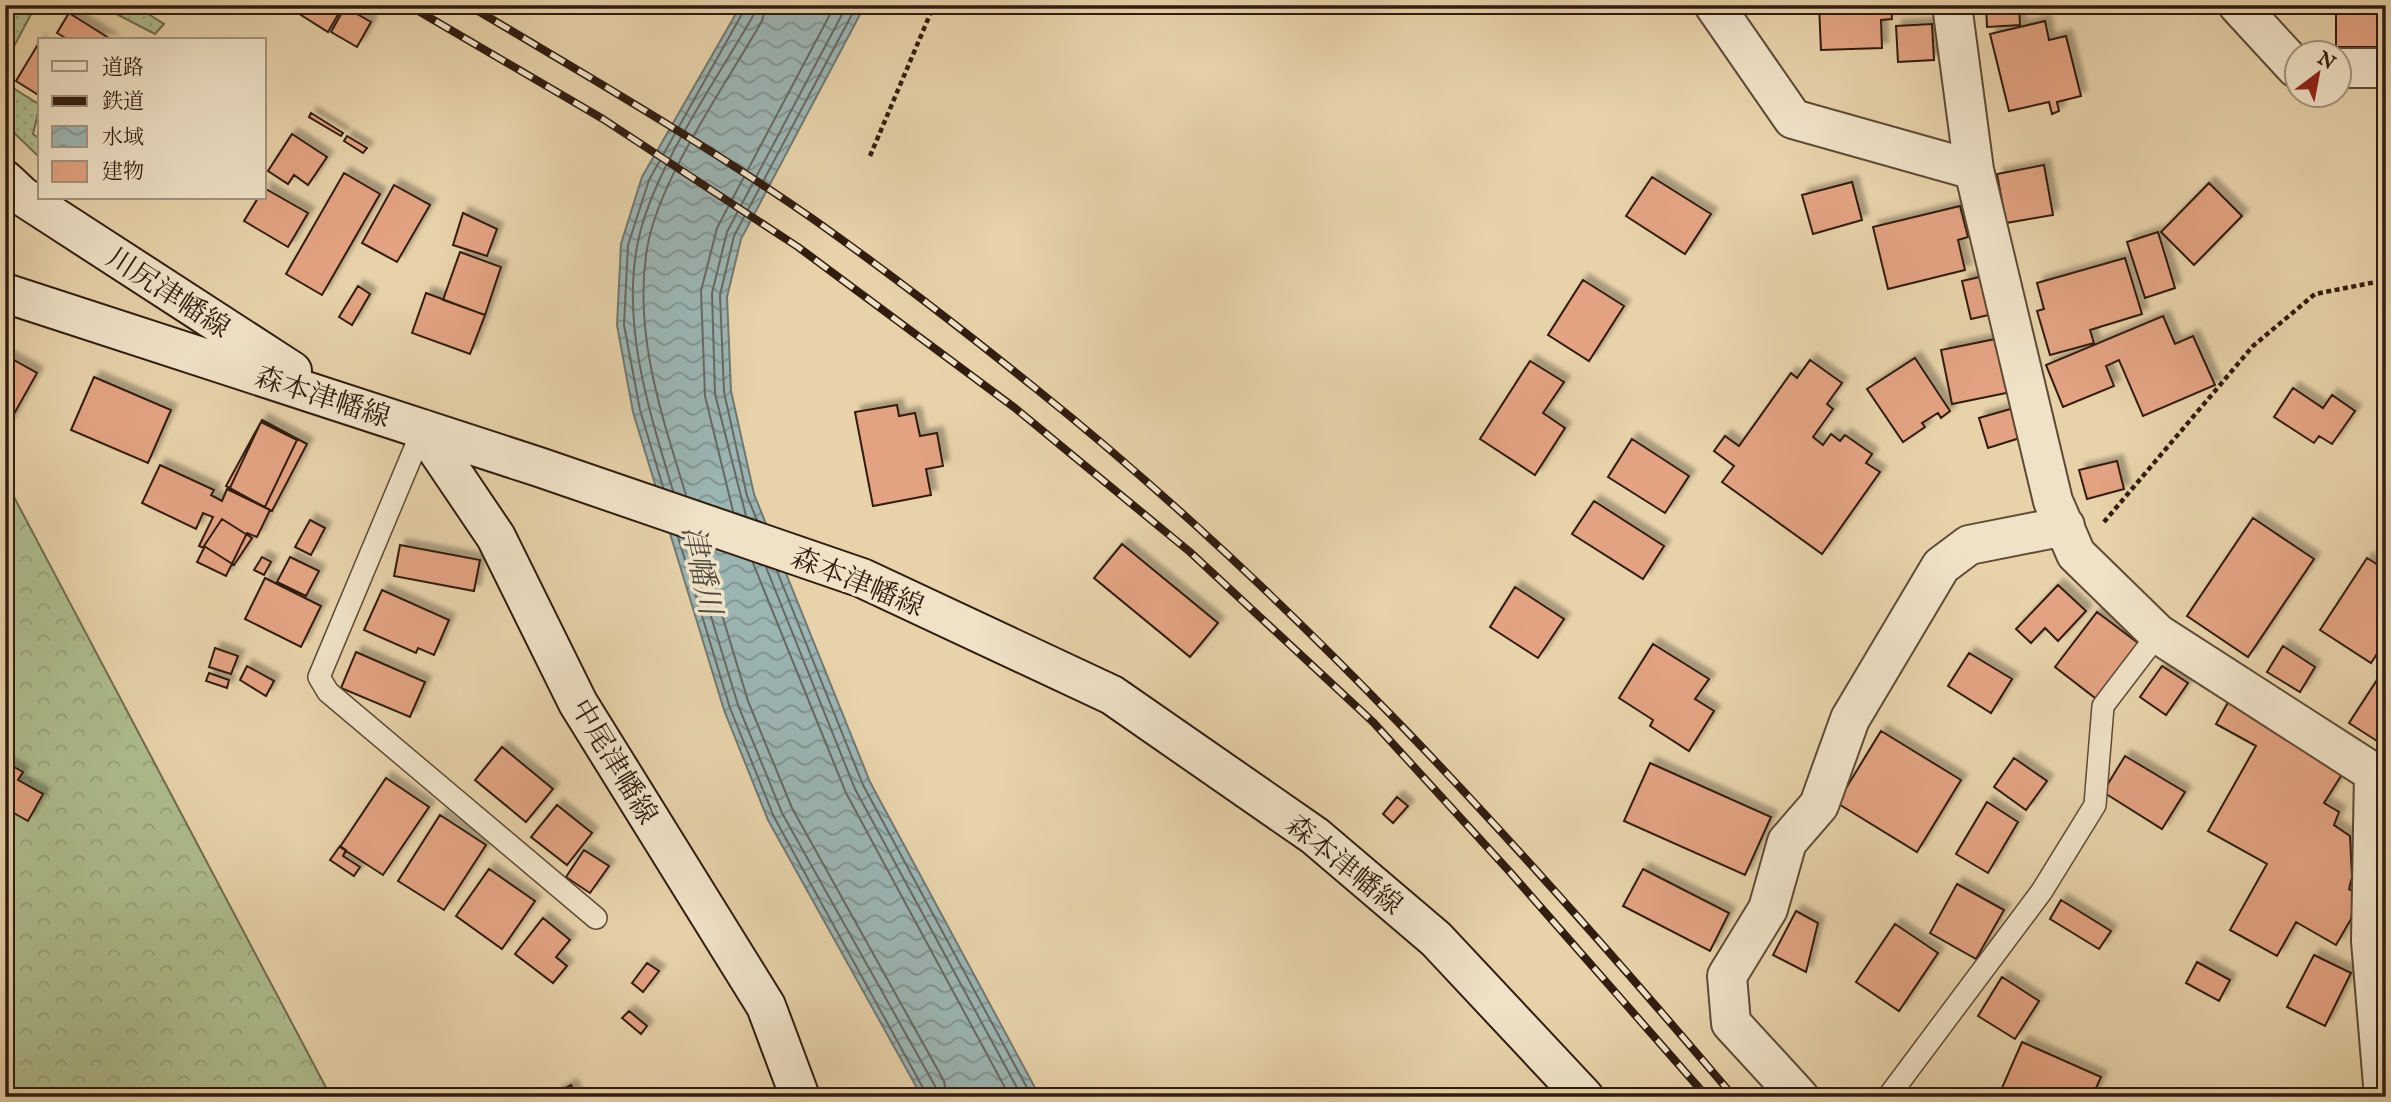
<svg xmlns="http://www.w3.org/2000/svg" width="2391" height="1102" font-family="'IM FELL English','Noto Serif JP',serif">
<defs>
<pattern id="grass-dots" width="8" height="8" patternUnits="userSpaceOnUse" patternTransform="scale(1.75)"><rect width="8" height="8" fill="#aebd8e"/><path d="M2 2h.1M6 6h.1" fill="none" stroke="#96a279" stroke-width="1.8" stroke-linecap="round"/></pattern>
<pattern id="forest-crowns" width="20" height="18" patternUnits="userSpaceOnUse" patternTransform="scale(1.75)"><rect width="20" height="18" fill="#aebd8e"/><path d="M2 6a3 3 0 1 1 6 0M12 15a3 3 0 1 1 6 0" fill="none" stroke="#96a279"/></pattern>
<pattern id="water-waves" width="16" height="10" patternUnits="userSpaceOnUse" patternTransform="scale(1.75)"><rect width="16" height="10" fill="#9bb5b3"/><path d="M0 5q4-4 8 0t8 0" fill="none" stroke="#7f9290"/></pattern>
<filter id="shadow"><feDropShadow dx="6" dy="-6" stdDeviation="2" flood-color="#0004"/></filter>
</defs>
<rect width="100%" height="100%" fill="#e7d2a9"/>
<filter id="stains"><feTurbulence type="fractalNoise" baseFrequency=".00286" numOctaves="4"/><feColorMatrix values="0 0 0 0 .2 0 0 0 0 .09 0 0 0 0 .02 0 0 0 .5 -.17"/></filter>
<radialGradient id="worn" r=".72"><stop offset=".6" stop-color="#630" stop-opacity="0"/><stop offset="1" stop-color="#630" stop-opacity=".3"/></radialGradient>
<path fill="url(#grass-dots)" stroke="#706c4f" stroke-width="2" d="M5,5H36L5,63Z
M99,5H134L164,24L155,34Z
M5,83L40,105L33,134L40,139V158L5,124Z"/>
<path fill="url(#forest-crowns)" stroke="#706c4f" stroke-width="2" d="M5,480L331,1097H5Z"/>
<path fill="url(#water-waves)" stroke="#717872" stroke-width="2" d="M741,5H865L741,239L727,297L731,391L754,494L870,782L1040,1097H922L768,820L724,710L633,412L617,325L621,244L642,177Z"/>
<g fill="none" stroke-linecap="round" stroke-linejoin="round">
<path stroke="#666862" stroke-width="2" d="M663,487L640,410L624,325L628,245L649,180L747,5
M673,491C650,413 622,329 637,247C649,175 716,81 753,16L755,5
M686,495C662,416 633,333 647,249C658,180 726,84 762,21L766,5
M733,511L705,396L701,291L717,228L835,5
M746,516L715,394L712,293L727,232L847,5
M757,520L747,496L724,392L720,295L734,236L857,5
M678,537L730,708L774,817L928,1097
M688,541L738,705L782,813L935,1086L937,1097
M701,545L748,701L792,808L944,1081L947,1097
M753,563L846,793L1010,1097
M766,567L855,789L1022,1097
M777,571L863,785L1032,1097"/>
</g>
<path fill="#e3a382" stroke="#311c10" stroke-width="2" filter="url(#shadow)" d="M308,5H343V6L328,32L301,15Z
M1819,5H1891L1892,19L1881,20L1882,48L1821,50Z
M1986,5H2019L2020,25L1987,27Z
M2285,5H2332V14H2285Z
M2336,5H2386V47H2336Z
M345,7L371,22L357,47L331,32Z
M69,13L112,40H69L57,33Z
M2045,21L2049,40L2066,36L2081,96L2057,102L2059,111L2052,114L2049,102L2009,111L1990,34Z
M1932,24L1934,60L1898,62L1896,26Z
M40,41V96L16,81Z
M311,113L343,133L341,136L309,117Z
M292,134L327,157L308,185L294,175L288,184L268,171Z
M347,136L367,148L363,153L344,141Z
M2044,165L2053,215L2006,223L1997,174Z
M344,173L380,194L322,295L286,274Z
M1652,177L1711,214L1685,254L1626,216Z
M1852,182L1862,220L1813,234L1802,195Z
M2209,183L2242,216L2194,265L2161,232Z
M394,185L430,205L397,262L362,243Z
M264,188L308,213L288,247L244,221L258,198H264Z
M1960,206L1968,237L1958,240L1965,270L1888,289L1873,227Z
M463,213L497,229L487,256L453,245Z
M2158,232L2175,288L2145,298L2127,242Z
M460,252L501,267L485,315L443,300Z
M2125,258L2142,314L2090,330L2094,343L2050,355L2037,311L2044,309L2037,283Z
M1984,276L1993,314L1971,319L1962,281Z
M1583,280L1624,306L1589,361L1548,335Z
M358,286L370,294L352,325L339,317Z
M426,293L485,315L470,354L412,333Z
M2163,316L2175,344L2193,336L2215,385L2143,416L2119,360L2106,366L2114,386L2063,407L2046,365Z
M2005,337L2016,391L1952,404L1941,350Z
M5,355L37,373L5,430Z
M1915,358L1950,411L1941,418L1938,413L1922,423L1925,427L1903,442L1867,389Z
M1810,360L1842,383L1827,404L1833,409L1813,437L1823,445L1831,434L1840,441L1845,435L1872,454L1866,463L1880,472L1822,554L1722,482L1734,466L1714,451L1725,436L1739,446L1791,373L1797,378Z
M1530,361L1564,382L1543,413L1565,428L1535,475L1480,439Z
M94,377L171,410L148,463L71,430Z
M2293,388L2323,408L2332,395L2355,411L2332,444L2319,436L2314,443L2274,417Z
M897,405L899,416L915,413L920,436L937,433L943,466L926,469L931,495L873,506L855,412Z
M2014,408L2023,437L1988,448L1979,418Z
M262,420L307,444L272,511L226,486Z
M261,422L297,440L265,507L229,490Z
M1632,439L1689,476L1665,513L1608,477Z
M2117,461L2124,489L2087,499L2079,470Z
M160,465L214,490L211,495L222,501L227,489L270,510L257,537L247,533L226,576L197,562L204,548L199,546L213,517L203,513L196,529L142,503Z
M1594,501L1664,546L1643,579L1572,534Z
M2253,518L2314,559L2248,657L2187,616Z
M222,519L252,538L234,565L204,546Z
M310,520L325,528L311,555L295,547Z
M1122,544L1218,623L1190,657L1094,578Z
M400,545L480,560L474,591L394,576Z
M262,557L271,562L264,575L254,570Z
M290,557L319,571L306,596L277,582Z
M2367,558L2386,570V640L2371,663L2320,630Z
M265,578L321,606L301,647L245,619Z
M2058,585L2086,611L2058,641L2045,628L2031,643L2016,629Z
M1515,587L1564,619L1538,658L1490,627Z
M382,590L449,620L434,655L418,648L416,653L364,630Z
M2097,612L2142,646L2099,701L2055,667Z
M1653,644L1709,679L1695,699L1714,711L1689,751L1650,726L1653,720L1619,698Z
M2283,646L2315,667L2300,692L2267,672Z
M215,648L238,656L231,674L209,667Z
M356,652L425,682L410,717L341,688Z
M1969,653L2012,679L1991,713L1948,686Z
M247,666L274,681L266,696L240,680Z
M2162,666L2188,683L2166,715L2140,697Z
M209,673L229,680L227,688L206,681Z
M2377,680L2386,686V728L2377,741L2349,723Z
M2231,697L2346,768L2324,803L2339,812L2334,825L2350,836L2352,877L2349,889L2355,893L2351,919L2336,945L2296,922L2277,956L2230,930L2267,864L2208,831L2256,746L2216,724Z
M1881,731L1961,780L1917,852L1837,803Z
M502,747L553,789L526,822L475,780Z
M2125,756L2185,792L2162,829L2103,792Z
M2014,758L2047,781L2026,810L1994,787Z
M5,762L23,772L18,780L43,794L28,821L5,808Z
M1650,763L1771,817L1745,875L1624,821Z
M386,778L429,807L383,875L340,847Z
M1397,797L1408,806L1393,823L1383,814Z
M1987,802L2018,822L1988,873L1956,854Z
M557,805L592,833L567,865L531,837Z
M440,815L486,845L444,910L398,881Z
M340,846L346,850L343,856L360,867L354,876L330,860Z
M584,850L609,866L590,893L566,877Z
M489,869L535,901L502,949L456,916Z
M1643,869L1729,913L1710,951L1623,906Z
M1957,884L2004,910L1976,959L1930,933Z
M2061,900L2111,931L2099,949L2050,919Z
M1796,911L1818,923L1806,972L1773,955Z
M543,918L570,940L556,957L567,966L553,983L515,954Z
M1895,924L1938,953L1899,1011L1856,982Z
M2314,955L2351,973L2325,1026L2287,1007Z
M2197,962L2230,980L2219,1001L2186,983Z
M647,963L659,971L643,992L632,983Z
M2002,977L2039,1001L2015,1039L1978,1016Z
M629,1011L647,1026L641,1034L622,1018Z
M2022,1042L2101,1077L2092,1097H1998Z
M571,1085L577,1097H558L556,1093Z"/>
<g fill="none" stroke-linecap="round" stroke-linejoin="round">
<g stroke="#5e4a36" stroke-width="24">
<path id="service" d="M423,429L319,677L328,692L596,918
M1888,1097L2042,891L2095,805L2103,706L2158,634"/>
</g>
<g stroke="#5e4a36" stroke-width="42">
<path id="minor" d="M1714,5L1793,119L1974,170
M1952,5L1974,170L2053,501L2076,554L2158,634L2374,773L2371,941L2384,1097
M2238,5L2296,68
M2338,68H2386
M1799,1097L1731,1023L1727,976L1768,909L1787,842L1819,805L1850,719L1941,566L1969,545L2065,526"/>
</g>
<g stroke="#5e4a36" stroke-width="42">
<path id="tertiary" d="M2374,773L2386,776"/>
</g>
<g stroke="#311c10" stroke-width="42">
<path id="secondary" d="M5,180L22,196L292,371
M5,293L539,467L862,578L1112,695L1315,836L1436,939L1584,1097
M423,429L496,537L578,703L766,1006L800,1097"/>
</g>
<path stroke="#311c10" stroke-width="4.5" stroke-dasharray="5 3.5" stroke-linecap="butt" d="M870,156L934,5
M2104,522L2253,346L2315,294L2386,280"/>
<use href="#service" stroke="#efe2c7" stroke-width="21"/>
<use href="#minor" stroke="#efe2c7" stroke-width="38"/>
<use href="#tertiary" stroke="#efe2c7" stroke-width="38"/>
<use href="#secondary" stroke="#efe2c7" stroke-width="38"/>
<g stroke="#311c10" stroke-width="8">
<path id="rail" d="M408,5L603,119L798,247L1015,408L1190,552L1373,722L1509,871L1707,1097
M468,5C584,74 702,142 813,219C888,272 963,330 1035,388C1295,596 1519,844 1734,1097"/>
</g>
<use href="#rail" stroke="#efe2c7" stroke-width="5" stroke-dasharray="16" stroke-linecap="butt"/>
</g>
<g text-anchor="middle" stroke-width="7" stroke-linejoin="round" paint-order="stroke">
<g font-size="28" fill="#311c10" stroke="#efe2c7">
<text transform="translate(169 292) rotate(33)" y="10">川尻津幡線</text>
<text transform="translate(323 396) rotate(18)" y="10">森本津幡線</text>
<text transform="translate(858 581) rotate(22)" y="10">森本津幡線</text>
<text transform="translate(615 761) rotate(59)" y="10">中尾津幡線</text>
<text transform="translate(1345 864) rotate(39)" y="10">森本津幡線</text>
</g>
<g font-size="30" font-style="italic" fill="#514a41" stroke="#efe2c7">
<text transform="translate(702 570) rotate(78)" y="10">津幡川</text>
</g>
</g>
<rect width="2391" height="1102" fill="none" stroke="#e7d2a9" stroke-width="28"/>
<rect x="7" y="7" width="2377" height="1088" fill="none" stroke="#311c10" stroke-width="3.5"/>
<rect x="14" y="14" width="2363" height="1074" fill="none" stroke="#311c10" stroke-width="2"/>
<rect x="38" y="38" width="228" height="161" fill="#efe2c7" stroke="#a3937e" stroke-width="2"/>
<rect x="52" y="61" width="35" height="10" fill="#efe2c7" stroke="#a3937e" stroke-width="2"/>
<text x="102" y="74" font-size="21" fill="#311c10">道路</text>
<rect x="52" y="96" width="35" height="10" fill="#311c10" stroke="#a3937e" stroke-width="2"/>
<text x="102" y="108" font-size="21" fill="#311c10">鉄道</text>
<rect x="52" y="126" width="35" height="21" fill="url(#water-waves)" stroke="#a3937e" stroke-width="2"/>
<text x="102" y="144" font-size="21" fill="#311c10">水域</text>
<rect x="52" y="161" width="35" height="21" fill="#e3a382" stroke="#a3937e" stroke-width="2"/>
<text x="102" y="178" font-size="21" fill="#311c10">建物</text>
<g transform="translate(2318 74) rotate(32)"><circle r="33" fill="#efe2c7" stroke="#a3937e" stroke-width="2"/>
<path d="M0-5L12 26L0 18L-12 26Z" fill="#8f2418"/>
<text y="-10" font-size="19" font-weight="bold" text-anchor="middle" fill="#311c10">N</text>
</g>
<rect width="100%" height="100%" filter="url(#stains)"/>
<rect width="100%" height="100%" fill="url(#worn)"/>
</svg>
